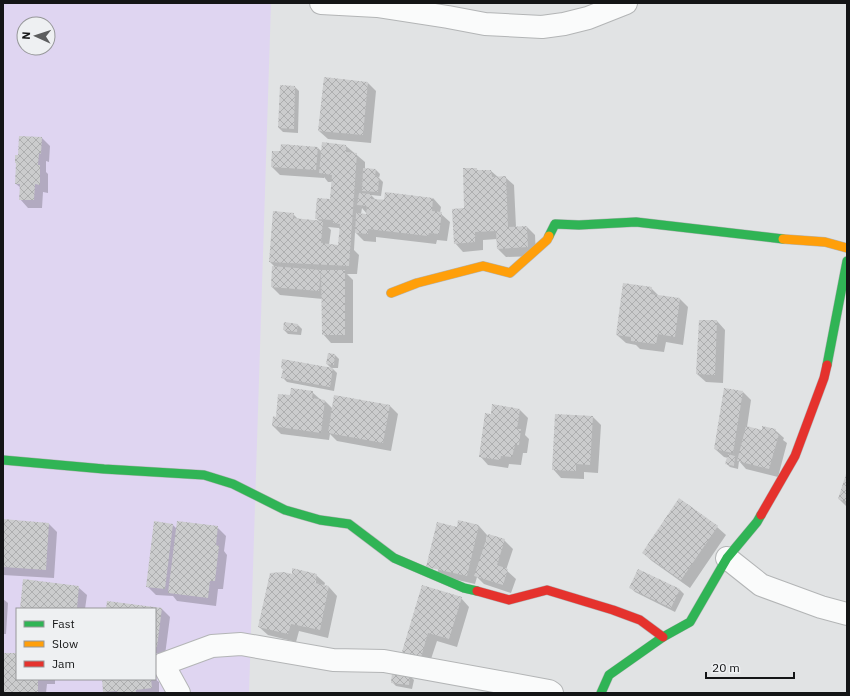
<svg xmlns="http://www.w3.org/2000/svg" width="850" height="696" font-family="'IBM Plex Sans',sans-serif">
<defs>
<pattern id="building-cross-hatch" width="8" height="8" patternUnits="userSpaceOnUse"><rect width="8" height="8" fill="#cbcccd"/><path d="M0 0l8 8M0 8l8-8" fill="none" stroke="#adaeaf"/></pattern>
</defs>
<rect width="100%" height="100%" fill="#e1e3e4"/>
<path fill="#dfd5f1" fill-rule="evenodd" d="M3,3H271L249,693H3ZM24,24H48V48H24ZM17,609H155V679H17Z"/>
<path fill="#0003" fill-rule="evenodd" d="M368,83L376,91L371,143L328,139L319,131Z
M295,87L299,91L298,133L283,132L279,128Z
M42,138L50,146L49,162L46,161V172L48,174V193L43,192L42,208H28L20,199L21,188L16,184L19,156Z
M346,146L365,162V169L376,170L380,174L379,178L383,182L381,196L371,195L376,200L433,198L441,207L440,213L450,222L447,241L437,240L436,244L376,237V242L364,241L355,232L354,250L359,255L357,274H347L353,280V343H331L323,334V299L280,295L272,287L276,268L270,262L293,214L299,220L319,221L316,218L331,201L332,182H328L324,177V178L280,175L272,167L318,148L322,152ZM362,208L368,215L361,214ZM328,227L339,228L341,230V246L329,245L331,230Z
M476,169L479,171H491L498,177H505L514,185L516,227H527L535,235L536,256L506,257L498,249L497,239L483,240V250L463,252L455,243Z
M651,288L660,297L680,299L688,307L683,345L666,342L664,352L640,349L636,345L626,343L617,335Z
M717,321L725,330L723,383L706,382L697,374Z
M298,325L302,329L301,335L288,334L284,330Z
M335,355L339,359L338,368H331L327,364Z
M282,368L333,369L337,373L334,391L287,382L283,378L284,370Z
M312,392L321,400L325,401L333,409L390,406L398,414L391,451L337,441L330,434L329,440L281,434L273,426L291,396Z
M743,392L751,400L747,427L763,431L775,430L784,438L783,440L787,443L778,477L746,469L739,461L738,469L730,467L726,463L728,458L724,457L715,449Z
M493,406L520,410L528,418L525,435L529,439L527,453H523L521,465L509,464L508,468L488,465L480,456L492,415Z
M593,417L601,425L598,473L584,472V479L561,478L553,469Z
M847,473V507L839,499Z
M3,520L49,524L57,532L54,578L3,575Z
M173,525L177,529L217,527L226,536L224,551L227,555L223,589H218L216,606L177,601L173,596L156,595L147,586Z
M479,526L487,535L486,540H504L513,549L506,570L516,579L511,593L484,584L477,577L475,584L436,575L458,528Z
M717,527L726,535L690,588L652,561L643,553Z
M639,571L680,590L684,594L675,612L635,592L631,588Z
M293,575H316L325,583L324,586L329,587L337,596L328,638L299,631L296,642L268,635L259,627ZM314,580H316L315,588Z
M78,587L87,595L85,609H21Z
M461,598L469,607L457,647L437,641L428,668L402,654Z
M3,599L8,603L6,634H3Z
M108,602L162,609L170,617L165,655L155,653V609H107Z
M17,654V679H55V684H47L46,693H4Z
M410,676L414,680L412,689L396,686L392,682Z
M103,679H155L159,682V693H105Z"/>
<path fill="url(#building-cross-hatch)" d="M324,77L368,82L363,135L318,131Z
M280,85L295,86L294,129L278,128Z
M19,136L42,137L41,154L39,153L38,165H40V185L35,184L34,200H19L20,184H15L16,163H15V155H18Z
M322,142L346,145V152L357,153L349,266L269,262L273,211L294,213L293,218L323,221L321,243L338,245L340,224L333,223V220L315,219L317,198L330,199L332,175L319,173Z
M281,144L318,147L316,170L271,167L272,151H280Z
M363,168L376,169L375,176L379,177L378,192L362,191Z
M463,168H477V170H491L492,177L506,176L508,227L527,226L528,247L497,249L496,231L475,232V242L454,244L452,209L464,208Z
M385,192L433,198L432,211L442,212L439,234L429,233L428,236L368,229V234L355,233L356,213L366,214L367,206L357,205L359,193L371,194V199L384,200Z
M272,266L321,270L319,291L271,287Z
M321,270H345V335H322Z
M623,283L652,287L651,294L680,298L675,337L658,334L656,344L631,341V337L616,335Z
M699,320H717L715,375L696,374Z
M284,322L298,324L297,332L283,330Z
M328,353L335,354L334,365L326,364Z
M282,359L333,368L330,387L281,378L283,369L281,368Z
M291,388L313,391L312,398L325,400L321,433L272,426L273,416L276,417L278,394L290,395Z
M724,388L743,391L733,453L714,449Z
M334,395L390,405L383,443L328,433Z
M492,404L520,409L517,429H521L519,445H515L512,457L501,456L500,460L479,457L485,413L491,414Z
M555,414L593,416L590,465L576,464V471L552,470Z
M746,426L762,430V426L776,429L775,433L779,434L769,469L737,461Z
M728,454L735,456L734,466L725,464Z
M847,471V502L838,499Z
M679,498L718,526L681,580L642,553Z
M3,519L49,523L46,570L3,567Z
M458,520L479,525L467,576L426,567L437,522L457,527Z
M154,521L173,524L165,589L146,587Z
M177,521L218,526L216,545L219,546L215,581H210L208,598L168,593Z
M488,534L505,539L497,565L508,569L503,585L474,576Z
M292,568L317,574L315,583L329,586L320,630L291,624L288,634L258,627L270,573L283,572L292,574Z
M638,569L680,589L671,608L629,588Z
M23,579L79,586L77,609H20Z
M422,585L462,597L449,639L428,633L420,661L401,655Z
M107,601L162,608L157,647H155V609H106Z
M4,653H17V679H38V693H3Z
M392,673L410,675L409,685L391,683Z
M102,679H151L152,688L136,690V693H118L117,691L103,692Z"/>
<g fill="none" stroke-linecap="round" stroke-linejoin="round">
<g stroke="#b3b5b6" stroke-width="24">
<path id="street" d="M321,3L377,6L448,17L485,24L542,27L564,24L588,18L626,3
M727,558L761,585L821,607L847,614
M179,693L163,664L212,646L241,644L333,660L384,661L549,691L552,693"/>
</g>
<g stroke="#b3b5b6" stroke-width="10">
<path id="fast" d="M549,236L555,224L579,225L636,222L783,239
M827,365L847,261
M3,460L104,469L204,475L233,484L285,510L320,520L349,524L394,558L464,588L477,591
M601,693L609,675L663,637L690,622L727,558L757,522L761,515"/>
</g>
<g stroke="#b3b5b6" stroke-width="10">
<path id="slow" d="M783,239L825,242L847,248
M391,293L417,283L483,266L510,273L547,240L549,236"/>
</g>
<g stroke="#b3b5b6" stroke-width="10">
<path id="jam" d="M761,515L795,456L824,378L827,365
M477,591L509,600L547,590L613,610L640,620L663,637"/>
</g>
<use href="#street" stroke="#fafbfb" stroke-width="22"/>
<use href="#fast" stroke="#30b455" stroke-width="9"/>
<use href="#slow" stroke="#ff9f0a" stroke-width="9"/>
<use href="#jam" stroke="#e5322d" stroke-width="9"/>
</g>
<rect width="850" height="696" fill="none" stroke="#141516" stroke-width="8"/>
<rect x="16" y="608" width="140" height="72" fill="#eef0f2" stroke="#97989a"/>
<rect x="24" y="621" width="20" height="6" fill="#30b455" stroke="#97989a"/>
<text x="52" y="628" font-size="12" fill="#141516">Fast</text>
<rect x="24" y="641" width="20" height="6" fill="#ff9f0a" stroke="#97989a"/>
<text x="52" y="648" font-size="12" fill="#141516">Slow</text>
<rect x="24" y="661" width="20" height="6" fill="#e5322d" stroke="#97989a"/>
<text x="52" y="668" font-size="12" fill="#141516">Jam</text>
<g transform="translate(36 36) rotate(273)"><circle r="19" fill="#eef0f2" stroke="#97989a"/>
<path d="M0-3L7 15L0 10L-7 15Z" fill="#5c5d5e"/>
<text y="-6" font-size="11" font-weight="bold" text-anchor="middle" fill="#141516">N</text>
</g>
<path d="M706 672v6h88v-6" fill="none" stroke="#141516" stroke-width="2"/>
<text x="712" y="672" font-size="12" fill="#141516" stroke="#eef0f2" stroke-width="3" paint-order="stroke">20 m</text>
</svg>
